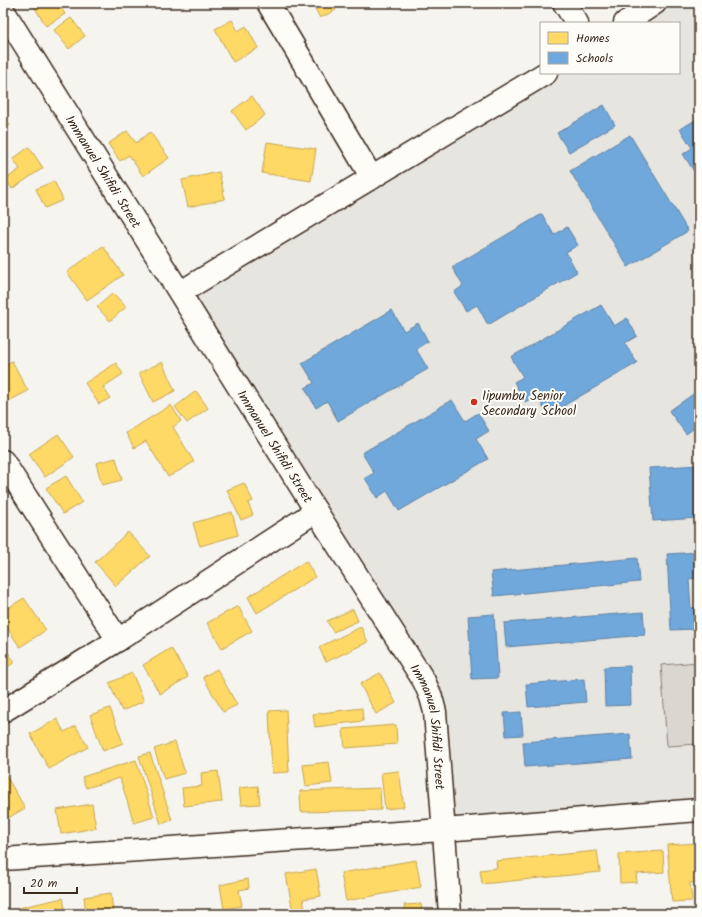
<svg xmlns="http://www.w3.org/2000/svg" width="702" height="917" font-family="Kalam,sans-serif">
<rect width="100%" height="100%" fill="#f5f4ee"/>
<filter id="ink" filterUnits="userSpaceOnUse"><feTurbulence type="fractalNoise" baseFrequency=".025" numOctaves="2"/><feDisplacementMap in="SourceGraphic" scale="8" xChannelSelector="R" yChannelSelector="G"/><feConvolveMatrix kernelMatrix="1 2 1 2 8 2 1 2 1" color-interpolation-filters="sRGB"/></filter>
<g filter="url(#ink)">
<path fill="#e7e5df" d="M655,3H699V810L443,830L435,712L181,292L546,73H679V23H625Z"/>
<path fill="#dad6d0" stroke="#8a8077" d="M699,662V744L667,746L661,665Z"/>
<path fill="#ffd966" stroke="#c4a450" d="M32,3H58L65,14L46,26Z
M312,3H332L336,10L320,18Z
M71,18L85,36L69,49L54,30Z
M232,20L238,31L246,26L258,48L233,62L215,29Z
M252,96L265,115L246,130L232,111Z
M3,114L10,125L3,130Z
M127,131L136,143L150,132L169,158L143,176L129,155L120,161L108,144Z
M267,142L316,149L311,181L262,173Z
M29,147L43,168L12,189L6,179L20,169L13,159Z
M219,172L225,199L188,207L182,180Z
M54,181L63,200L45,208L36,189Z
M103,246L123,275L87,300L67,272Z
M113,293L126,307L110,321L97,307Z
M12,361L28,391L3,404V366Z
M162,362L175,391L153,402L139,373Z
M116,363L123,374L103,387L110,398L99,404L85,383Z
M196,391L208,408L187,423L175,407Z
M171,405L181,421L173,427L194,462L168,477L146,441L134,448L126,433Z
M58,434L74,457L45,477L29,454Z
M116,458L122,480L102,485L96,463Z
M66,476L82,502L63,514L46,488Z
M244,483L253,501L248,503L253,515L241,520L227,490Z
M232,512L238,535L200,546L193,523Z
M128,532L150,556L116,586L95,562Z
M306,561L315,577L257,613L248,597Z
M24,598L46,630L20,647L3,622V611Z
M238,606L252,631L222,648L207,623Z
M353,609L358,621L333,632L327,621Z
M361,627L368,642L326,662L319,647Z
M3,646L15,662L3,670Z
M171,648L188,677L160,694L143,665Z
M217,669L237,705L223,712L203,677Z
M132,673L144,701L122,711L109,683Z
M380,673L396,703L376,714L360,684Z
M110,708L123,743L103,751L90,715Z
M362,708L363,721L315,727L313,714Z
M286,710L289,772L272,773L269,711Z
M57,719L64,732L76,726L88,747L49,769L30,734Z
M396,725L397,744L345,748L343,729Z
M175,742L185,773L164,779L154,749Z
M150,753L172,820L161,824L139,756Z
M136,760L154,817L134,823L120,778L86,788L82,777Z
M329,762L332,783L306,786L303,765Z
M218,771L222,802L184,806L182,788L202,786L201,773Z
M399,771L404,807L385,809L381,773Z
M5,774L25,808L3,821V775Z
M258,786L260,804L241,805L239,788Z
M380,788L381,810L301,812L300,791Z
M92,804L96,828L61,834L57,810Z
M699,843V882L690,883L692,901L672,902L667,845Z
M597,851L600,872L482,884L480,870L497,868L496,861Z
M663,851L664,872L636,874L637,882L620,883L619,854Z
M416,860L421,887L346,901L341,873Z
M316,869L321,896L303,899L305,911L293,912L286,874Z
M248,879L249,888L239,890L242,906L224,909L220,885Z
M111,893L113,914H86L84,897Z
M63,898L66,914H19L18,908Z
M421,904L422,914H405L404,905Z
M360,910L361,914H344Z
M699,910V914H693L692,911Z"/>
<path fill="#6fa8dc" stroke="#5f82a3" d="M604,105L615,125L569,152L557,133Z
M699,118V171L695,173L683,154L692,148L680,129Z
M630,135L688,231L628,267L570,171Z
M542,214L554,235L567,227L578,245L566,252L577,272L488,325L477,305L466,311L454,292L463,286L452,267Z
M601,305L614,326L627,318L637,336L625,343L637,363L548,415L536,396L525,402L514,382L523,377L511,357Z
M392,310L404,331L418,323L428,341L416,349L428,369L338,421L327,401L316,408L305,388L314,383L302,363Z
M699,390V425L686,434L669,411Z
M452,400L465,421L478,413L489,431L476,439L488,459L399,511L387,491L377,498L365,478L374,473L362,453Z
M699,465V518L653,521L649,468Z
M699,552V578L689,579L691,608H699V629L671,630L667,554Z
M637,558L639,582L494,596L491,572Z
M643,612L645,635L506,647L504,623Z
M494,614L498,678L472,679L468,616Z
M630,666L631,705L605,706L604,667Z
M584,679L586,702L528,707L526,684Z
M521,712L523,735L506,736L504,713Z
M630,734L632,759L525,767L523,742Z"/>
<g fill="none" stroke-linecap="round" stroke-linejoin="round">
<g stroke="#3b2a1e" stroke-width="25">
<g id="minor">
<path d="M268,3L372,178"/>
<path d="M564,3L577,23"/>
<path id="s1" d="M3,10L316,511L424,681L431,697L435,712L450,914"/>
<path d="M625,23L655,3"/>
<path d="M181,292L546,73"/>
<path d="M3,461L118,640"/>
<path d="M3,711L118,640L316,511"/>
<path d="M3,859L443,830L699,810"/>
</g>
</g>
<use href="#minor" stroke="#fdfcf7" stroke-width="22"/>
</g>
</g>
<circle fill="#c8321e" stroke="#fdfcf7" stroke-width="1.5" cx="474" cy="402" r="4"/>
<g text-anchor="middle" stroke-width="4" stroke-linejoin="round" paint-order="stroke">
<g font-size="13" fill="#3b2a1e" stroke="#fdfcf7">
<text dy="5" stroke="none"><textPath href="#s1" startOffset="190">Immanuel Shifidi Street</textPath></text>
<text dy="5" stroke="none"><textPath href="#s1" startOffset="514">Immanuel Shifidi Street</textPath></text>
<text dy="5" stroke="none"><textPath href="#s1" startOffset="838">Immanuel Shifidi Street</textPath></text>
</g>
<g font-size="13" fill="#3b2a1e" stroke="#fdfcf7" text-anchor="start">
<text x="482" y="400">Iipumbu Senior<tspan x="482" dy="15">Secondary School</tspan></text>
</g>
</g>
<rect width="702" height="917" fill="none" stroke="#fdfcf7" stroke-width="16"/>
<rect x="8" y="8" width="686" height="901" fill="none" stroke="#3b2a1e" stroke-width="1.5" filter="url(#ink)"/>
<rect x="540" y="22" width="140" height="52" fill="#fdfcf7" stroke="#afa8a0"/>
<rect x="548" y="32" width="20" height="12" fill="#ffd966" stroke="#afa8a0"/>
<text x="576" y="42" font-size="12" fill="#3b2a1e">Homes</text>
<rect x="548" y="52" width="20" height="12" fill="#6fa8dc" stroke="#afa8a0"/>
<text x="576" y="62" font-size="12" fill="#3b2a1e">Schools</text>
<path d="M24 887v6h53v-6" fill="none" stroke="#3b2a1e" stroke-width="2"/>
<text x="30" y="887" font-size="12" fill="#3b2a1e" stroke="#fdfcf7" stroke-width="3" paint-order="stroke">20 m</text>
</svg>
